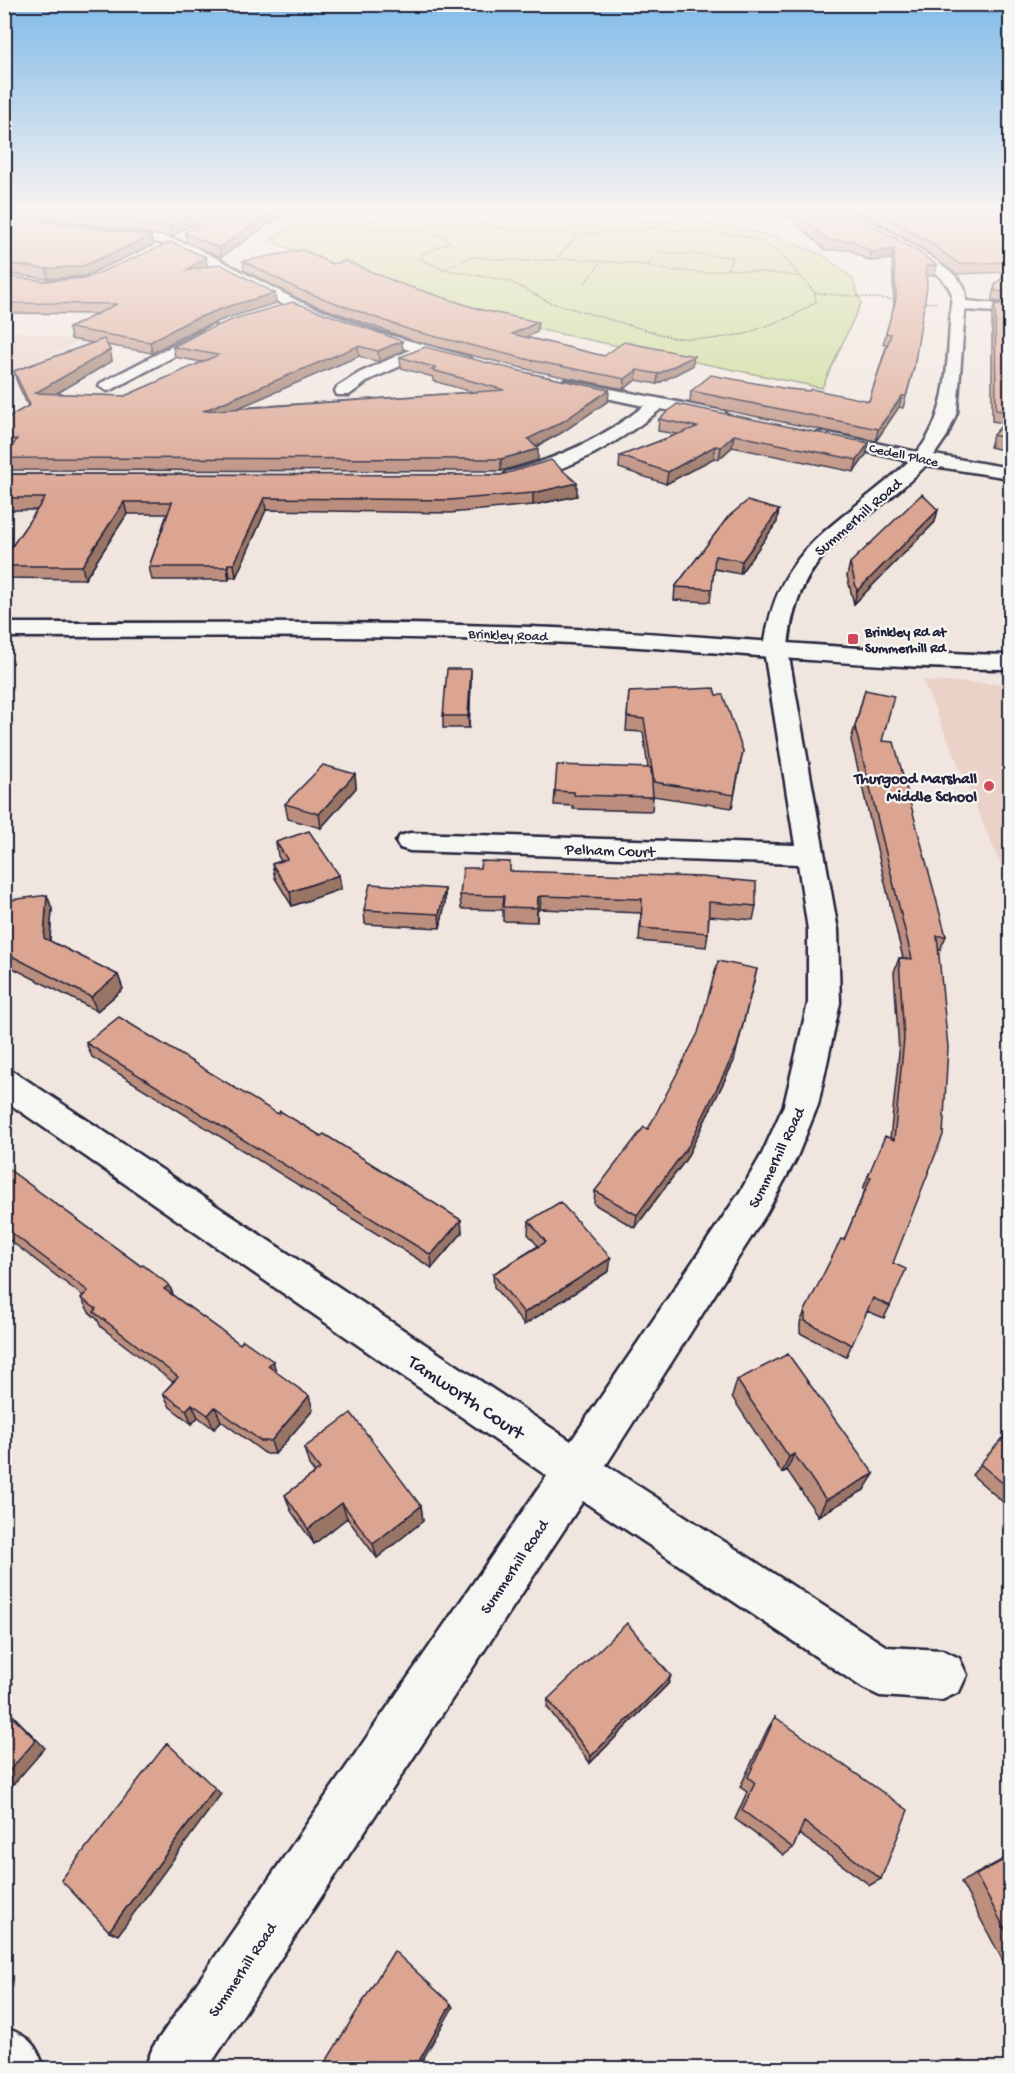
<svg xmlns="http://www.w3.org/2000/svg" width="1015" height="2073" font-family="'Gochi Hand',sans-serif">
<rect width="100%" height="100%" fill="#f1e6df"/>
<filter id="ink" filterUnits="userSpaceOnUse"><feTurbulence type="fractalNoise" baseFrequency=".0167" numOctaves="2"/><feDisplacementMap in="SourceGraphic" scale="12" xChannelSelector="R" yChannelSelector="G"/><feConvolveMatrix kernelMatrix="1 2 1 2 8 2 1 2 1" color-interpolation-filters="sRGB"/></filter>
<g filter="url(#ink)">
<path fill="#ead2c8" d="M5,329L79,341L5,380Z
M923,681L1010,684V887Z"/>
<path fill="#c7d98e" stroke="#747e64" stroke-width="1.5" d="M320,209H488L732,227L775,237L823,255L852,278L861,303L822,388L546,331L406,291L269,241Z"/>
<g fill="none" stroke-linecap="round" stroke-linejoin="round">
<g stroke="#22223b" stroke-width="5">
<path id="minor" d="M835,209H850C881,228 937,255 959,280C965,285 966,294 966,301L1010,305V313L965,310L957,412L947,436L934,455L1010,468V478L926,465C862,532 795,544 788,651L838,930L840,1003L818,1105L796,1159L766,1214L606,1465L887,1647L942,1650L959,1658L967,1675L959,1692L942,1700L880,1696L863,1688L583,1501L208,2068H145L153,2047L547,1476L4,1100V1069L16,1073L571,1441L740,1192L762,1154L784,1105L808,1003V930L798,864L410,851L400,848L396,842L400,836L410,833L795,845L764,651C775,544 841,526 909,461L818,441L815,437L818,433L824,432L917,452C952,412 947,345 952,294C939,259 862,236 835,209Z
M107,227L162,236L191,245L300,302L381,333L469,357L471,360L463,365L426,355L371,379L349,395H337L335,391L337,387L359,373L410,350L371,339L290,308L181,251L160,243L103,234L101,231Z
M213,325L221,330L218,333L113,389L107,391L99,386L101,383Z
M565,380L718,410L724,411L727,415L724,419L718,420L661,409C623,439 581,465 534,477C524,479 516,482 506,480L504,476L506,472C558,459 603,438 644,406L559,388L557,385Z
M4,2027C29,2037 36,2043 44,2068H4Z"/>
</g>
<g stroke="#22223b" stroke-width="5">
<path id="secondary" d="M4,623C180,623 355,621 530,627C691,633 850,651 1010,655V669C864,669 718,650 571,643C382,634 193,637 4,637Z"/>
</g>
<path stroke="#22223b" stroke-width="1.5" stroke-dasharray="1.5 1.5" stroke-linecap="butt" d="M440,212L505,229L577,235L656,228L745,236L763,242L786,260L815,293L816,302L793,316L745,334L712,339L674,338L549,302L509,281L443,269L420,259L421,255L450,242C428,222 394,239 366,225C374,214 425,214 440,212Z
M558,257L577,235
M648,265L657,252L733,257L727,269
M441,270L471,257L523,261L573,259L648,265L659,269L704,273L727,269L800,276
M584,284L601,262
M815,293L898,300
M920,302L936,303"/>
<use href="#minor" fill="#f6f6f2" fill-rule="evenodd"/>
<use href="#secondary" fill="#f6f6f2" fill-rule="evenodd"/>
</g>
<path fill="#bc8e7e" stroke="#22223b" stroke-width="1.5" d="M4,209H218L171,237L4,212Z
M225,209H291L221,257L187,243L185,233Z
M619,209H845L937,265L935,275L926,276L914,367L903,408L899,407L876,441L690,403L691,391L788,389L869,401L887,344H883L894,306L892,259L869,261L850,250H825L792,219L778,212H696Z
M855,209H1011V303L992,301V296L995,285L1007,272L956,274L924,250Z
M4,215L151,236L153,245L85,276L48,279L4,273Z
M243,261L332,264L394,281V282L537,332L526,337L604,356L692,366L657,384L636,380L624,389L530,370L414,341L301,300L244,270Z
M207,267L276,303L227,318L191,332L152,353L107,345L110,350L112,361L56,394L125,396L202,362L175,357L173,347L237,318L403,351L379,362L359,356L237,408L473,392L433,381V377L401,368L400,357L528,373L609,390L608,401L561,433L536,447L538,460L501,471L8,470L5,458L9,451H4V420L28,406L17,382L14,371L93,343L71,339L69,328L97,314L4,313V276L45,281Z
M995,304L1011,305V452L990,447L993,435L1004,423L992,421V314Z
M659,419L869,443L866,455L854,472L732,447L719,459L714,458L666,484L619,468L620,456L677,434L658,431Z
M4,474L501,475L577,496L533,505L450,513L266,510L236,577H230L229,580H152L149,567L167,514H127L85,579L4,578V558L37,510H4Z
M728,517L777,522L740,574L714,569L710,602L674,600L675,587Z
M935,522L854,604L847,576L850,563Z
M471,681L469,728H443V716Z
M865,690L946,936L940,950H939L893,1263L890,1306L884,1318L867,1311L846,1357L800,1333V1323L805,1311L844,1240L865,1190L863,1189L868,1176L890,1139L899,1052L894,972L899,958H903L851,740Z
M629,692L716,695L743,751L732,808L653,796L652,811L573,809V806L554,805L555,791L648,768L643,732L626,731Z
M355,774L356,788L321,828L288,819L285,804Z
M276,842L339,875L341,889L292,906L275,878L272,864L281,861L278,856Z
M480,868L510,871L756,906L753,920L709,916L708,933L706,947L639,941L641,913L540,909L537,911V922L503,921V910L461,909L460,895Z
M445,889V903L440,928L365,924L364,910Z
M47,895L52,909L50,941L118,975L123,989L97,1011L9,966H4V924L8,923Z
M86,1043L278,1114L461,1220L462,1233L432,1268L92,1057Z
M734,1061L686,1159L635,1228L594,1204L595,1191L648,1129Z
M4,1166L141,1266L169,1285L174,1296L240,1344L273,1361L276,1373L313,1410L275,1454H266L221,1421L214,1429L198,1417L192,1424L170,1407L163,1393L173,1382L101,1327L97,1319L89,1312L81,1298L83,1296L4,1236Z
M529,1221L609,1271L524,1325L494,1287L493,1274L538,1246L528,1234Z
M737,1380L864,1490L818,1516L787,1470L782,1473L732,1397Z
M1011,1429V1509L972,1475Z
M304,1448L421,1506L423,1521L377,1558L347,1518L314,1544L291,1511L285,1495L315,1473L309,1465Z
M668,1684L590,1763L547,1707L548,1699Z
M775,1717L881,1879L870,1885L799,1834L793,1848L784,1855L735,1819L747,1792L740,1787L768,1728Z
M1011,1855V1962L1004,1963L961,1882Z"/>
<path fill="#997466" stroke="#22223b" stroke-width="1.5" d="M200,209H218L171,237L169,227Z
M276,209H291L221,257L219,248Z
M151,236L153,245L85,276L48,279L46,269Z
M894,249L892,259L869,261L871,252Z
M206,257L207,267L185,271Z
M275,293L276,303L227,318L191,332L152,353L150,342L189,321L226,307Z
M538,322L537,332L512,344V334Z
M402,341L403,351L379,362L378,351Z
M358,346L359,356L206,422L203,411Z
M110,350L112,361L38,404L35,393Z
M694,356L692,366L657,384L658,374Z
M637,370L636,380L624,389L625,379Z
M609,390L608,401L561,433L527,451L528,439Z
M902,396L899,407L876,441L878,429Z
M734,435L732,447L719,459L721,447Z
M869,443L866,455L854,472L857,460Z
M715,446L714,458L666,484L668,472Z
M538,449V460L501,471V459Z
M577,483V496L533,505V493Z
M264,498L266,510L236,577L234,564Z
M124,502L127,514L85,579L82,566Z
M779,510L777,522L740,574L742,561Z
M938,510L935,522L854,604L857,591Z
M228,564L230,577L229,580L227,567Z
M471,669V681L469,728L468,716Z
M355,774L356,788L321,828L319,814Z
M339,875L341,889L292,906L290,892Z
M445,889V903L440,928L439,914Z
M47,895L52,909L49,952L44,938Z
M541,896L540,909L537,911V922L538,897Z
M4,955L9,966H4Z
M757,969L734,1061L686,1159L635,1228L637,1215Z
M118,975L123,989L97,1011L91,997Z
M461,1220L462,1233L432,1268L431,1255Z
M611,1258L609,1271L524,1325V1313Z
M169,1285L175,1300L164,1289Z
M273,1361L277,1375L268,1366Z
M309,1396L313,1410L275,1454L271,1441Z
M192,1404L198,1417L192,1424L186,1410Z
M215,1407L221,1421L214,1429L208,1415Z
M794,1454L787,1470L782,1473L789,1457Z
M874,1474L864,1490L818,1516L826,1500Z
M342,1503L347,1518L314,1544L308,1529Z
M421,1506L423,1521L377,1558L373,1544Z
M4,1674L13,1683L4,1692Z
M671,1676L668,1684L590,1763L591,1756Z
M4,1706L45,1748L4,1795Z
M215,1788L221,1794L118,1935L109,1931Z
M451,2004L453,2007L418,2068H415Z"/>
<path fill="#dba592" stroke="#22223b" stroke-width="1.5" d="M47,209H200L169,227Z
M225,209H276L219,248L185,233Z
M792,209H845L917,251L937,265L926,266L927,287L914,367L906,396H902L878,429L691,391L711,375L788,389L809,391L811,389L869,401L891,334L886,333L896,299L894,249L871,252L852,241L827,240Z
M872,209H1011V262L959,264L926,240Z
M4,215L151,236L83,266L46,269L4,263Z
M171,242L206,257L185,271L220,264L275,293L226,307L189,321L150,342L69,328L117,304L4,303V276L45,281L87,278Z
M303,250L332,264L346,261L394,281H392L482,310L538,322L512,334L604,356L624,342L694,356L658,374L637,370L625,379L530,360L413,331L300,290L243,261Z
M1011,269V293L995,291V285Z
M293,302L402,341L378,351L358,346L203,411L504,390L432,370L436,368L400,357L425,347L528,373L609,390L562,422L528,439L538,449L501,459L5,458L17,439H4V420L30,405L14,371L104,339L110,350L35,393L125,396L218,355L173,347L201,332L237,318Z
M995,304L1011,305V412L996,410Z
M677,404L869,443L857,460L734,435L721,447L715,446L668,472L620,456L697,427L659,419Z
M1011,416V439L993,435Z
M551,460L577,483L533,493L450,500L264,498L234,564H228L227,567H149L172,502H124L82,566H4V558L45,498H4V474L501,475Z
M922,494L938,510L857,591L850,563Z
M747,501L779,510L742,561L715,556L712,589L675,587L728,517Z
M447,669H471L468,716H443Z
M714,688L716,695H723L743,751L734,795L654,782L644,719L627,717L629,692Z
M865,690L894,696L882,741L894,742L946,936H937L948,1047L943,1135L893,1263L906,1269L890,1306L873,1298L852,1345L805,1321V1311L841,1239L844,1240L871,1177L868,1176L885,1136L894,1140L904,1039L899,958L912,959L855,727Z
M323,765L355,774L319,814L285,804Z
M557,765L651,768L653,797L574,795V792L555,791Z
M309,831L339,875L290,892L272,864L287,859L276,842Z
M481,861L510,862V871L702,877L756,882V906L709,902L708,933L641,928L642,899L541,896L538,897L537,908L503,907L504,896L460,895L463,868H480Z
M370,884L445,889L439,914L364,910Z
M47,895L44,938L118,975L91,997L4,952V924L8,923L11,900Z
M718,961L757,969L737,1047L689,1145L637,1215L595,1191L644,1127L648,1129L698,1033Z
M119,1017L278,1114L280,1111L321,1136L324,1134L461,1220L431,1255L86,1043Z
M4,1166L141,1266L143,1265L169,1285L164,1289L240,1344L243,1340L273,1361L268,1366L309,1396L271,1441H261L215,1407L208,1415L192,1404L186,1410L163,1393L178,1377L94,1312L96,1309L81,1298L88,1291L4,1227Z
M560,1202L611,1258L524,1313L493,1274L546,1242L529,1221Z
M788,1354L874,1474L826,1500L794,1454L789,1457L737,1380Z
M351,1413L421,1506L373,1544L342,1503L308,1529L285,1495L320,1469L304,1448Z
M1011,1429V1490L980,1464Z
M627,1623L671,1676L591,1756L548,1699Z
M4,1709L36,1740L4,1777Z
M775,1717L908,1810L881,1879L804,1822L793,1848L742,1810L755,1783L748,1777Z
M167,1743L215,1788L109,1931L61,1880Z
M1011,1856V1940L976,1875Z
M394,1951L451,2004L415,2068H322Z"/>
</g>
<linearGradient id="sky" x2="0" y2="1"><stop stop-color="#81bbe8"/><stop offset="0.42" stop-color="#f9f4f1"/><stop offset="1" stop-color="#f9f4f1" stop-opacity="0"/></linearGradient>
<rect width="1015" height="500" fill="url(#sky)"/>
<g fill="#d1495b" stroke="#f6f6f2" stroke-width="2">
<rect x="847" y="633" width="12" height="12" rx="3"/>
<circle cx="989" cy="786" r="6"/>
</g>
<g text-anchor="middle" stroke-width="4.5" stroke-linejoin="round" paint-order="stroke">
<g font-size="14" fill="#22223b" stroke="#f6f6f2">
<text transform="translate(904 454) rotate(12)" y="5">Cedell Place</text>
<text transform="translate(508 634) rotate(2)" y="5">Brinkley Road</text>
</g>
<g font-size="14" font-weight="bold" fill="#22223b" stroke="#f6f6f2" text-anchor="start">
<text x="865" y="636">Brinkley Rd at<tspan x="865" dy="16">Summerhill Rd</tspan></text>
</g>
<g font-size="16" fill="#22223b" stroke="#f6f6f2">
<text transform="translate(857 516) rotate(-41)" y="6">Summerhill Road</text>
<text transform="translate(610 849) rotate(2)" y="6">Pelham Court</text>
<text transform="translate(775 1157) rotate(-64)" y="6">Summerhill Road</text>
<text transform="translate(513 1566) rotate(-56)" y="6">Summerhill Road</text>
<text transform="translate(241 1969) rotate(-56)" y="6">Summerhill Road</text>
</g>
<g font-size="16" font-weight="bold" fill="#22223b" stroke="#f6f6f2" text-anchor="end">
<text x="977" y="783">Thurgood Marshall<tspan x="977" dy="18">Middle School</tspan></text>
</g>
<g font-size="20" fill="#22223b" stroke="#f6f6f2">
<text transform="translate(467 1396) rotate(34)" y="7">Tamworth Court</text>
</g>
</g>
<rect width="1015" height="2073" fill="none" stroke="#f6f6f2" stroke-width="24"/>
<rect x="12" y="12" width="991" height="2049" fill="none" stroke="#22223b" stroke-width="2" filter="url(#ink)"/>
</svg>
